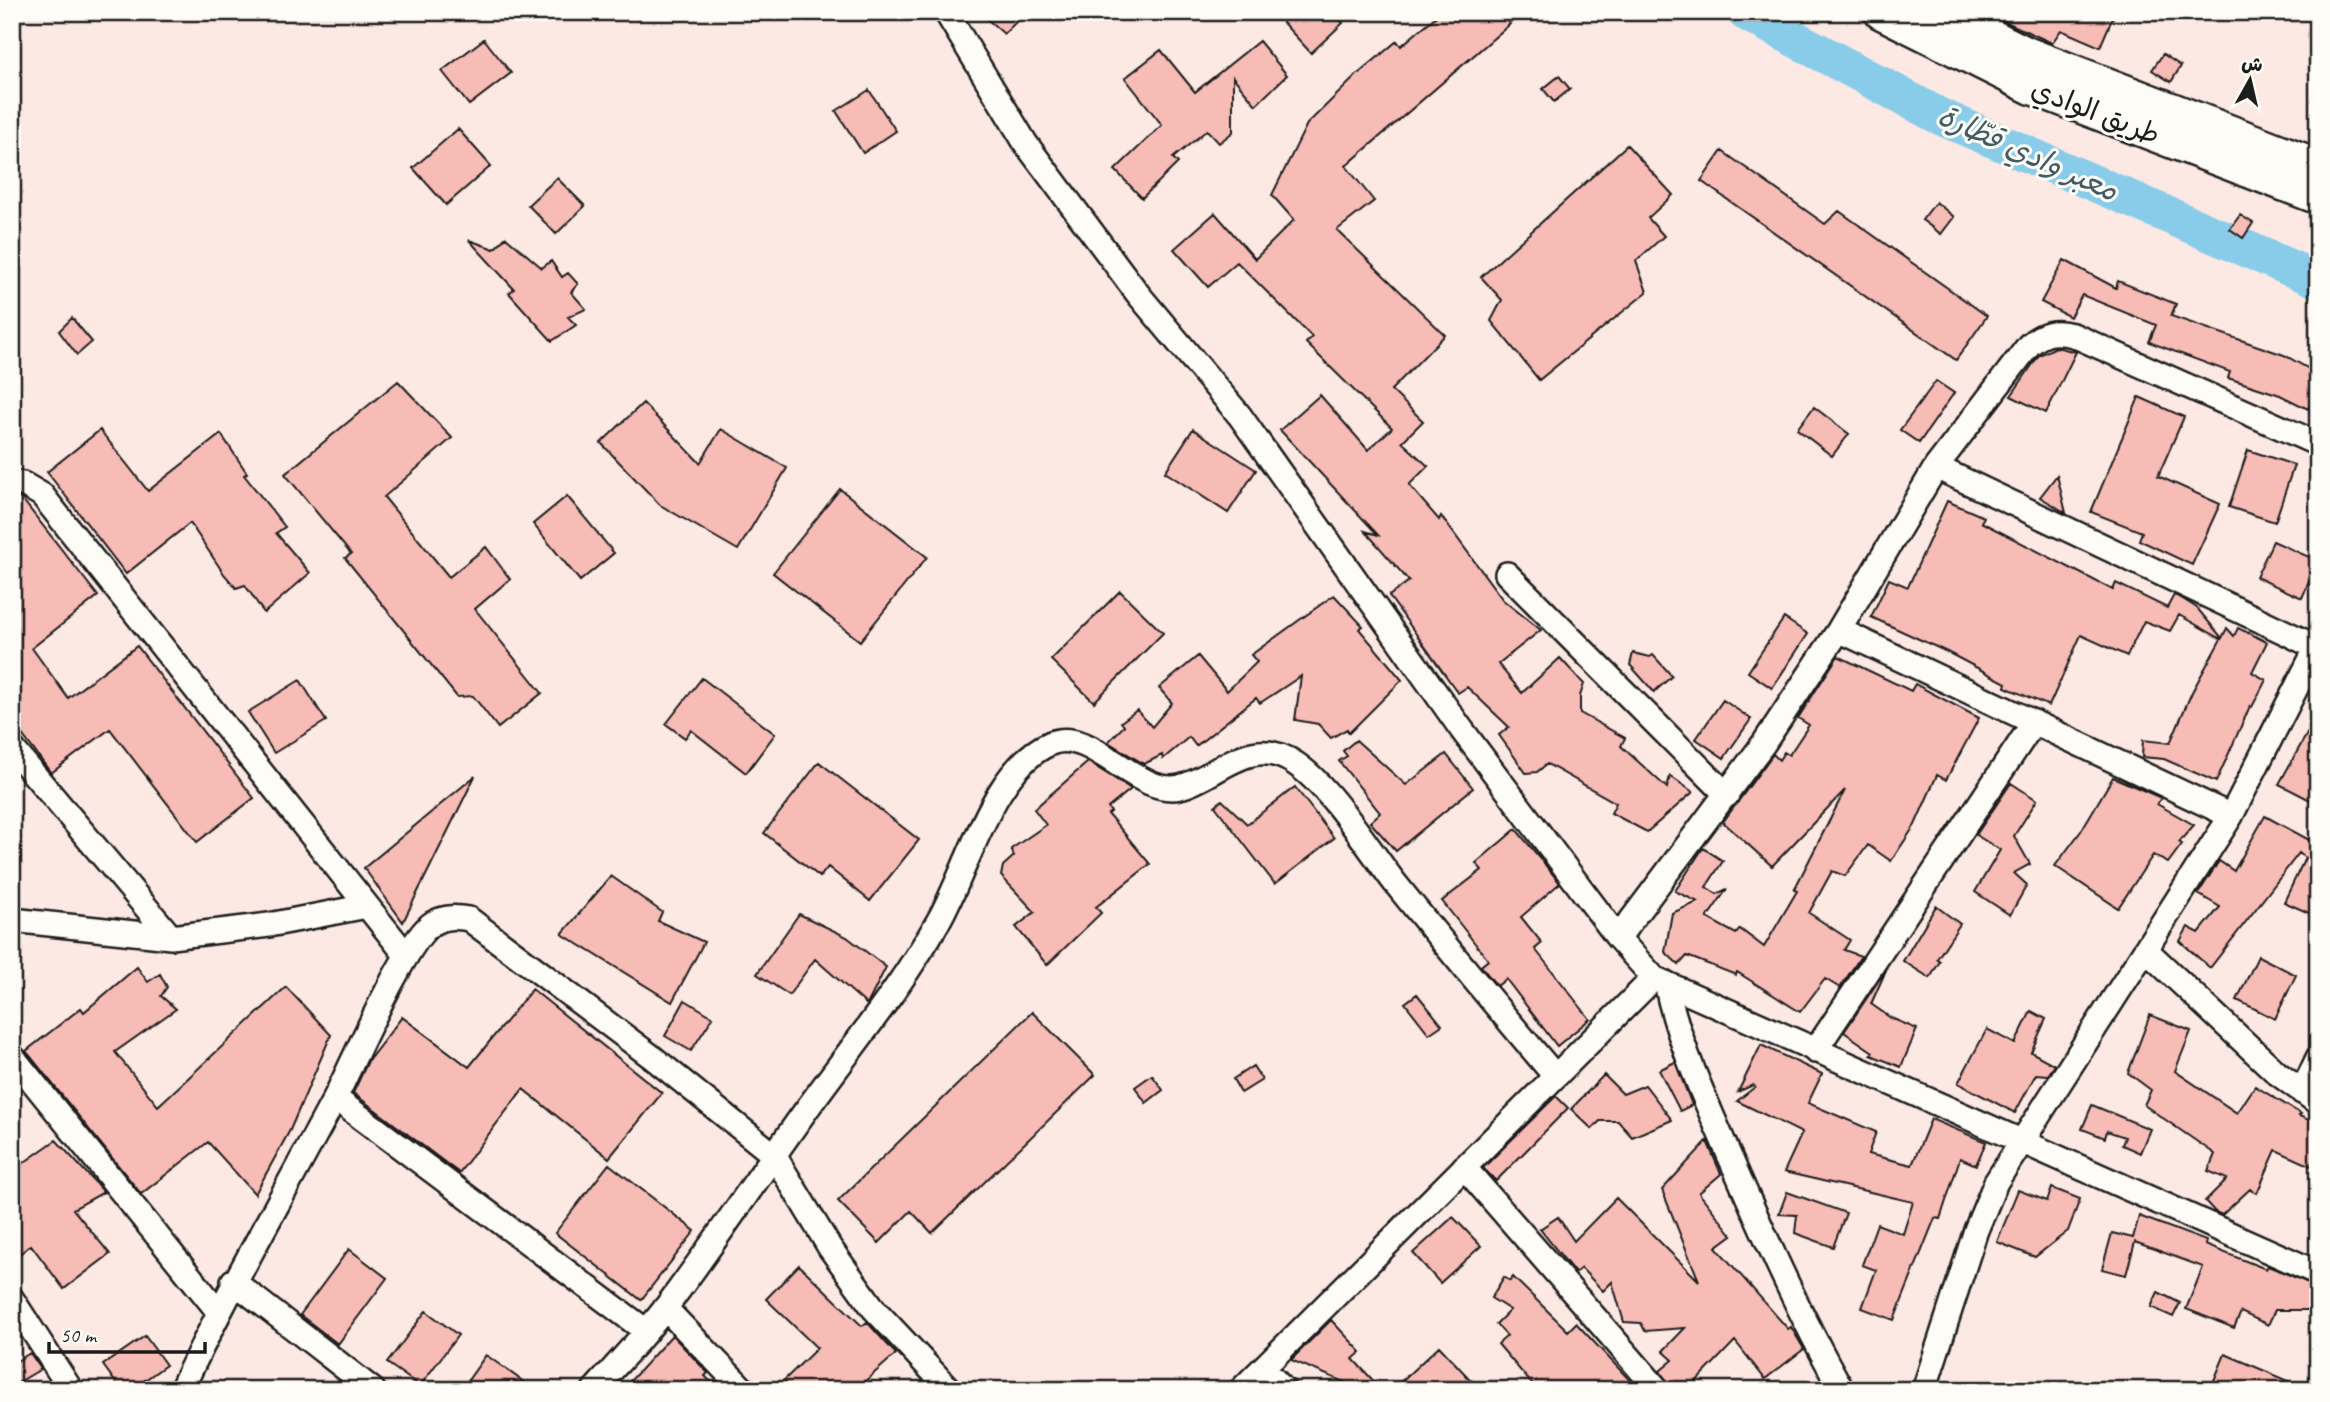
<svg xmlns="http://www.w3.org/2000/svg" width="2330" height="1402" font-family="Caveat,'Playpen Sans Arabic',sans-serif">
<rect width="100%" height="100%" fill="#fce9e4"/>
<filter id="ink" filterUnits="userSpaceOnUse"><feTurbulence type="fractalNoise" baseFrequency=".0143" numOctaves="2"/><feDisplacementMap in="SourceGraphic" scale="14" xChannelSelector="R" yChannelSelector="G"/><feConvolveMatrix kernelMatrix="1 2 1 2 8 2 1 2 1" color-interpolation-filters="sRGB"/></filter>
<g filter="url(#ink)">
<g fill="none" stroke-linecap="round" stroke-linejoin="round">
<path stroke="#89ccea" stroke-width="37" d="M1745,12L1941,117L2318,280"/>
</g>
<path fill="#f8bcb6" stroke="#1c1c1c" stroke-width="2" d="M979,12H1026L1004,34Z
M1273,12H1333L1343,23L1311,53Z
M1441,12H1501L1510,24L1346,166L1374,201L1337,230L1445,335L1391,390L1423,421L1402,442L1428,466L1409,485L1439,520L1441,516L1503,600L1541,630L1498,664L1522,693L1560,658L1584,684L1580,696V713L1625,738L1621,746L1667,788L1670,776L1693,792L1647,832L1611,813L1616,803L1547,764L1537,772L1526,773L1499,735L1509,727L1467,687L1458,693L1389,596L1409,581L1365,531L1378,535L1280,430L1320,395L1368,450L1392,428L1306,343L1312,337L1237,262L1208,287L1174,249L1215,213L1255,259L1294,220L1272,195L1307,124L1358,74L1397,41L1401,46Z
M1995,12H2115L2100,47L2061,30L2052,43L1993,16Z
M484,39L511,73L469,105L442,71Z
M1259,41L1287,75L1256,105L1233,77V132L1219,143L1207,130L1173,158L1178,163L1142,198L1115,170L1162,125L1125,78L1161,50L1195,92Z
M2163,54L2181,66L2171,82L2152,70Z
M1559,76L1570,89L1554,102L1543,89Z
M869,90L896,131L863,153L836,111Z
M458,129L491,166L446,205L413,168Z
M1627,145L1673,195L1648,218L1664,236L1636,261L1647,292L1539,380L1491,321L1502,300L1481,277Z
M1722,151L1825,224L1839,211L1987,316L1956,360L1701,181Z
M557,178L585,206L556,234L528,205Z
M1936,202L1954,217L1941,234L1922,220Z
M2240,215L2253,223L2243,238L2230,229Z
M506,237L542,268L551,261L562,277L568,273L578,284L571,292L586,309L568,317L576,325L552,341L509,293L514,289L469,240L494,249Z
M2064,260L2116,288L2118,281L2176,304L2171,316L2284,355L2318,374V391L2308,409L2280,395L2228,378L2230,372L2149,342L2156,325L2082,295L2070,317L2041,302Z
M72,318L92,342L77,355L59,331Z
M2056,347L2076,352L2046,413L2011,396L2039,355Z
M398,381L452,438L384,497L449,577L486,547L510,579L475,609L542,693L498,728L473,696L457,697L345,558L351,554L285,474Z
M1936,381L1954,393L1919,443L1900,430Z
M2139,397L2184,417L2158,476L2220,504L2192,565L2139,540L2142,532L2091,512Z
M643,403L700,463L721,429L787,468L738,550L660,505L601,443Z
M1814,407L1849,434L1832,456L1797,429Z
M1193,429L1256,470L1228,513L1165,472Z
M100,430L148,491L221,434L247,473L244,475L285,527L276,533L310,573L264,613L245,585L236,588L224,574L190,523L126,574L47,472Z
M2248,450L2294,465L2275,522L2229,507Z
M2057,475L2066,513L2040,497Z
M840,489L927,557L860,641L773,573Z
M12,496L22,499L98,596L32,648L68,698L137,646L254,798L197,842L110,729L51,773L12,721Z
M567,496L614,553L580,581L533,524Z
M1947,501L1984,517L1981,522L2113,590L2116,583L2167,608L2174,595L2181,598L2197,608L2222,638L2227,628L2234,636L2238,628L2267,642L2252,672L2266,680L2252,707L2250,706L2216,782L2164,759L2142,757L2143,740L2170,743L2192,692L2221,639L2179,615L2170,631L2144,621L2127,656L2081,635L2049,706L2005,687L2006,683L1947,652L1871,617L1889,579L1908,587Z
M2273,541L2318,561L2302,598L2256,577Z
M1120,591L1163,633L1094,702L1051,660Z
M1334,595L1363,626L1359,629L1402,680L1349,733L1347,729L1331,738L1318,724L1295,720L1301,676L1260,703L1256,698L1196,746L1189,737L1163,759L1162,755L1144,764L1108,742L1124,726L1121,722L1137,710L1152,727L1172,703L1159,688L1198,656L1227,691L1257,662L1251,655Z
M1784,618L1808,634L1772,688L1748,672Z
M1633,653L1650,657L1653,655L1672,676L1654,692L1630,665Z
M1838,656L1911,691L1915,684L1979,718L1946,780L1937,775L1915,825L1891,861L1868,845L1845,876L1832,871L1809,913L1850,940L1844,950L1861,956L1840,988L1825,979L1800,1012L1737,972L1736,975L1687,956L1679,965L1665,952L1672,913L1698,902L1675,891L1703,848L1723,861L1706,887L1717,894L1727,889L1707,918L1736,934L1740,929L1764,947L1797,891L1794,890L1845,790L1772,866L1723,822L1773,754L1779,760L1784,752L1789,755L1809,725L1798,718Z
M702,678L775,734L746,773L691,730L685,738L666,724Z
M300,680L326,721L274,753L248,712Z
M1723,700L1751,719L1724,758L1696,739Z
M2318,714V804L2279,784Z
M1356,740L1406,785L1446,754L1473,788L1396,851L1370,822L1380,813L1339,761L1347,756L1343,751Z
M819,762L919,840L870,901L828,867L820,877L764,833Z
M1088,762L1131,789L1108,808L1111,812L1108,814L1150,864L1096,907L1101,913L1047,965L1016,927L1035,912L1001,876L1003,866L1014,856L1011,849L1046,825L1034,809Z
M475,776L403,922L364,868Z
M2113,777L2161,798L2157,804L2194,825L2179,842L2182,844L2168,863L2153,855L2118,908L2055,866L2081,831Z
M2011,783L2037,800L2014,836L2030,864L2014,873L2027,885L2010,915L1975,892L2000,850L1976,835Z
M1295,787L1334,838L1275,884L1215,806L1222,800L1247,824Z
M2265,816L2313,842L2318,831V917L2284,902L2305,858L2299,853L2210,968L2180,941L2188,927L2199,933L2220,907L2198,894L2219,861L2234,871Z
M1516,829L1560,883L1521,917L1542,943L1535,949L1590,1019L1557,1046L1506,979L1497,986L1481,966L1488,960L1442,901L1482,870L1476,863Z
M611,876L662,912L658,921L704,942L672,1002L562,934Z
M1936,906L1960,924L1937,959L1940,961L1930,978L1903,961Z
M799,914L847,937L886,967L867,1005L815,959L789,995L757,974Z
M2258,956L2296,975L2275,1019L2237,1000Z
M137,967L148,982L160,974L167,987L161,996L176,1009L115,1052L158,1106L286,987L331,1035L290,1130L255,1194L208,1142L141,1194L26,1051L81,1008L84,1012Z
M1887,968L1871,1004L1891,1018L1917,1029L1901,1067L1871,1055L1873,1052L1844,1032Z
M532,989L662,1093L609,1158L523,1089L459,1173L353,1093L368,1061L402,1017L469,1067Z
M1417,994L1442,1025L1429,1034L1405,1003Z
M685,1000L713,1017L691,1051L665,1036Z
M2031,1011L2046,1019L2031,1052L2055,1065L2048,1075L2036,1074L2015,1113L1958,1083L1987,1029L2015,1044Z
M1032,1012L1095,1075L932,1233L911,1211L879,1243L838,1201Z
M2150,1015L2191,1031L2175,1071L2237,1113L2255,1086L2301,1114L2299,1116L2318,1124V1169L2276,1150L2257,1193L2250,1189L2222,1215L2215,1212L2205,1201L2227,1179L2208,1171L2215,1154L2144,1105L2151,1090L2128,1073Z
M1761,1045L1822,1074L1808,1103L1876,1132L1868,1154L1912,1165L1931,1119L1986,1142L1976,1165L1960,1158L1940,1219L1935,1218L1894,1320L1862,1308L1876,1270L1862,1265L1877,1224L1903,1234L1913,1202L1784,1172L1802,1133L1737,1101L1755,1087L1753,1085L1738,1092Z
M1675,1062L1692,1105L1680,1111L1659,1070Z
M1253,1066L1262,1080L1241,1093L1233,1079Z
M1152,1075L1163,1090L1146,1103L1135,1087Z
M1604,1075L1623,1094L1645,1085L1672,1120L1632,1137L1618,1121H1600L1592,1129L1571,1109Z
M1556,1096L1568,1108L1496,1181L1483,1168Z
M2092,1105L2150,1129L2140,1153L2122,1145L2125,1137L2107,1131L2105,1138L2082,1129Z
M56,1140L104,1192L73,1209L110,1254L64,1289L31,1245L12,1260V1171Z
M1707,1141L1721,1174L1699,1193L1732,1235L1716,1247L1788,1329L1791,1327L1804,1349L1765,1379L1735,1341L1688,1390H1672L1660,1371L1673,1360L1663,1351L1685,1328L1645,1331L1641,1323L1624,1322L1612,1282L1603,1291L1581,1268L1575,1273L1540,1229L1558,1217L1574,1241L1616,1198L1699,1281L1662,1190Z
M609,1164L695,1231L641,1300L555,1233Z
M2052,1188L2080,1199L2068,1231L2035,1257L1997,1242L2018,1190L2047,1201Z
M1787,1192L1846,1213L1833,1247L1795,1233L1797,1215L1779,1214Z
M2139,1216L2206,1241L2205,1245L2266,1269L2268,1266L2318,1287V1310H2275L2268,1325L2241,1312L2234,1328L2186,1309L2203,1267L2135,1242L2126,1275L2102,1269L2112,1233L2133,1238Z
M1453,1217L1481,1246L1440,1283L1413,1253Z
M349,1249L387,1278L338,1344L300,1315Z
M799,1265L862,1326L867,1322L896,1354L855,1390H774L817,1348L766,1299Z
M1504,1277L1510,1281L1513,1277L1568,1331L1576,1323L1639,1390H1537L1498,1344L1507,1336L1496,1324L1510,1310L1491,1298Z
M2158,1292L2180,1303L2173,1317L2151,1307Z
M426,1311L458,1335L420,1386L387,1363Z
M1331,1320L1361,1352L1353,1359L1382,1390H1363L1291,1360Z
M672,1335L708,1373L705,1376L719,1390H622Z
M145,1336L166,1365L131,1390H121L103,1365Z
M1439,1346L1480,1390H1392Z
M30,1353L41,1369L12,1386V1364Z
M2225,1354L2310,1390H2210Z
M486,1355L535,1390H461Z"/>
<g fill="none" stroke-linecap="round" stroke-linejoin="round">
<g stroke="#1c1c1c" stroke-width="28">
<path id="street" d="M946,12L1026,144L1138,294L1240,416L1462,730L1618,938L1654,978
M1936,467L2318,648
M12,482L23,484L42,495L406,955
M1507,574L1727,795
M1839,630L2231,816
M12,748L171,937
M12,920L171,937L269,925L367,906
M1618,938L1764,743L1839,630L1936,467L2029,345C2043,333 2054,330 2073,335L2318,444
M2147,951L2277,1073L2318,1103
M1666,983C1678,1041 1703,1094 1726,1148C1762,1230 1798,1312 1842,1390
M1815,1051L2034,722
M12,1056L218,1311
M2302,1092L2318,1058
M335,1098L646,1331
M1464,1167L1658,1390
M233,1281L373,1390
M12,1299L71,1390
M665,1308L744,1390
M1263,1368L1284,1390
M181,1390C228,1290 283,1196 335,1098C353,1063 406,939 433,923C445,916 457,917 469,919L652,1057L774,1155L830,1248L874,1309L950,1390
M594,1390C619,1362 645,1335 667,1306C714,1243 758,1177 804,1113C850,1049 900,989 939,920C969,867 992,768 1051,743C1092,726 1137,797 1180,787C1219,777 1250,732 1296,764C1331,788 1368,848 1395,883C1447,948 1501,1012 1555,1076
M1241,1390L1654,978L2318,1273
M1924,1390L1976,1230L1996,1182L2231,816L2318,645"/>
</g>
<g stroke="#1c1c1c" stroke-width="38">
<path id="secondary" d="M1881,12L2031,87L2318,197
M1943,12L2027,54L2318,166"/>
</g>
<use href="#street" stroke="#fdfcf7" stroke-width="23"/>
<use href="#secondary" stroke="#fdfcf7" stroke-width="33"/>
</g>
</g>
<g text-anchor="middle" stroke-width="6" stroke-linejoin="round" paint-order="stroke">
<g font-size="28" fill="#1c1c1c" stroke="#fdfcf7">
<text transform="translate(2096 111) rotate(21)" y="10">طريق الوادي</text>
</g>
<g font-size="30" font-style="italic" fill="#425a64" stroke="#fdfcf7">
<text transform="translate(2028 153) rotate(24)" y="10">معبر وادي قطّارة</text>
</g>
</g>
<rect width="2330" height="1402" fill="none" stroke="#fdfcf7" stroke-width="42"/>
<rect x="21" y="21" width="2288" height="1360" fill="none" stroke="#1c1c1c" stroke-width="2.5" filter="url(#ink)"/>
<g transform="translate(2250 80) rotate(8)" stroke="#fdfcf7" stroke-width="5" paint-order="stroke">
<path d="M0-5L12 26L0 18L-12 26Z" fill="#1c1c1c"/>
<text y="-10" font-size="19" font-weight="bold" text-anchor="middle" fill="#1c1c1c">ش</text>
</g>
<path d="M49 1342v10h156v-10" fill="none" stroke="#1c1c1c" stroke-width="3.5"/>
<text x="60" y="1342" font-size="21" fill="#1c1c1c" stroke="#fdfcf7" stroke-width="5" paint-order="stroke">50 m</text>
</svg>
